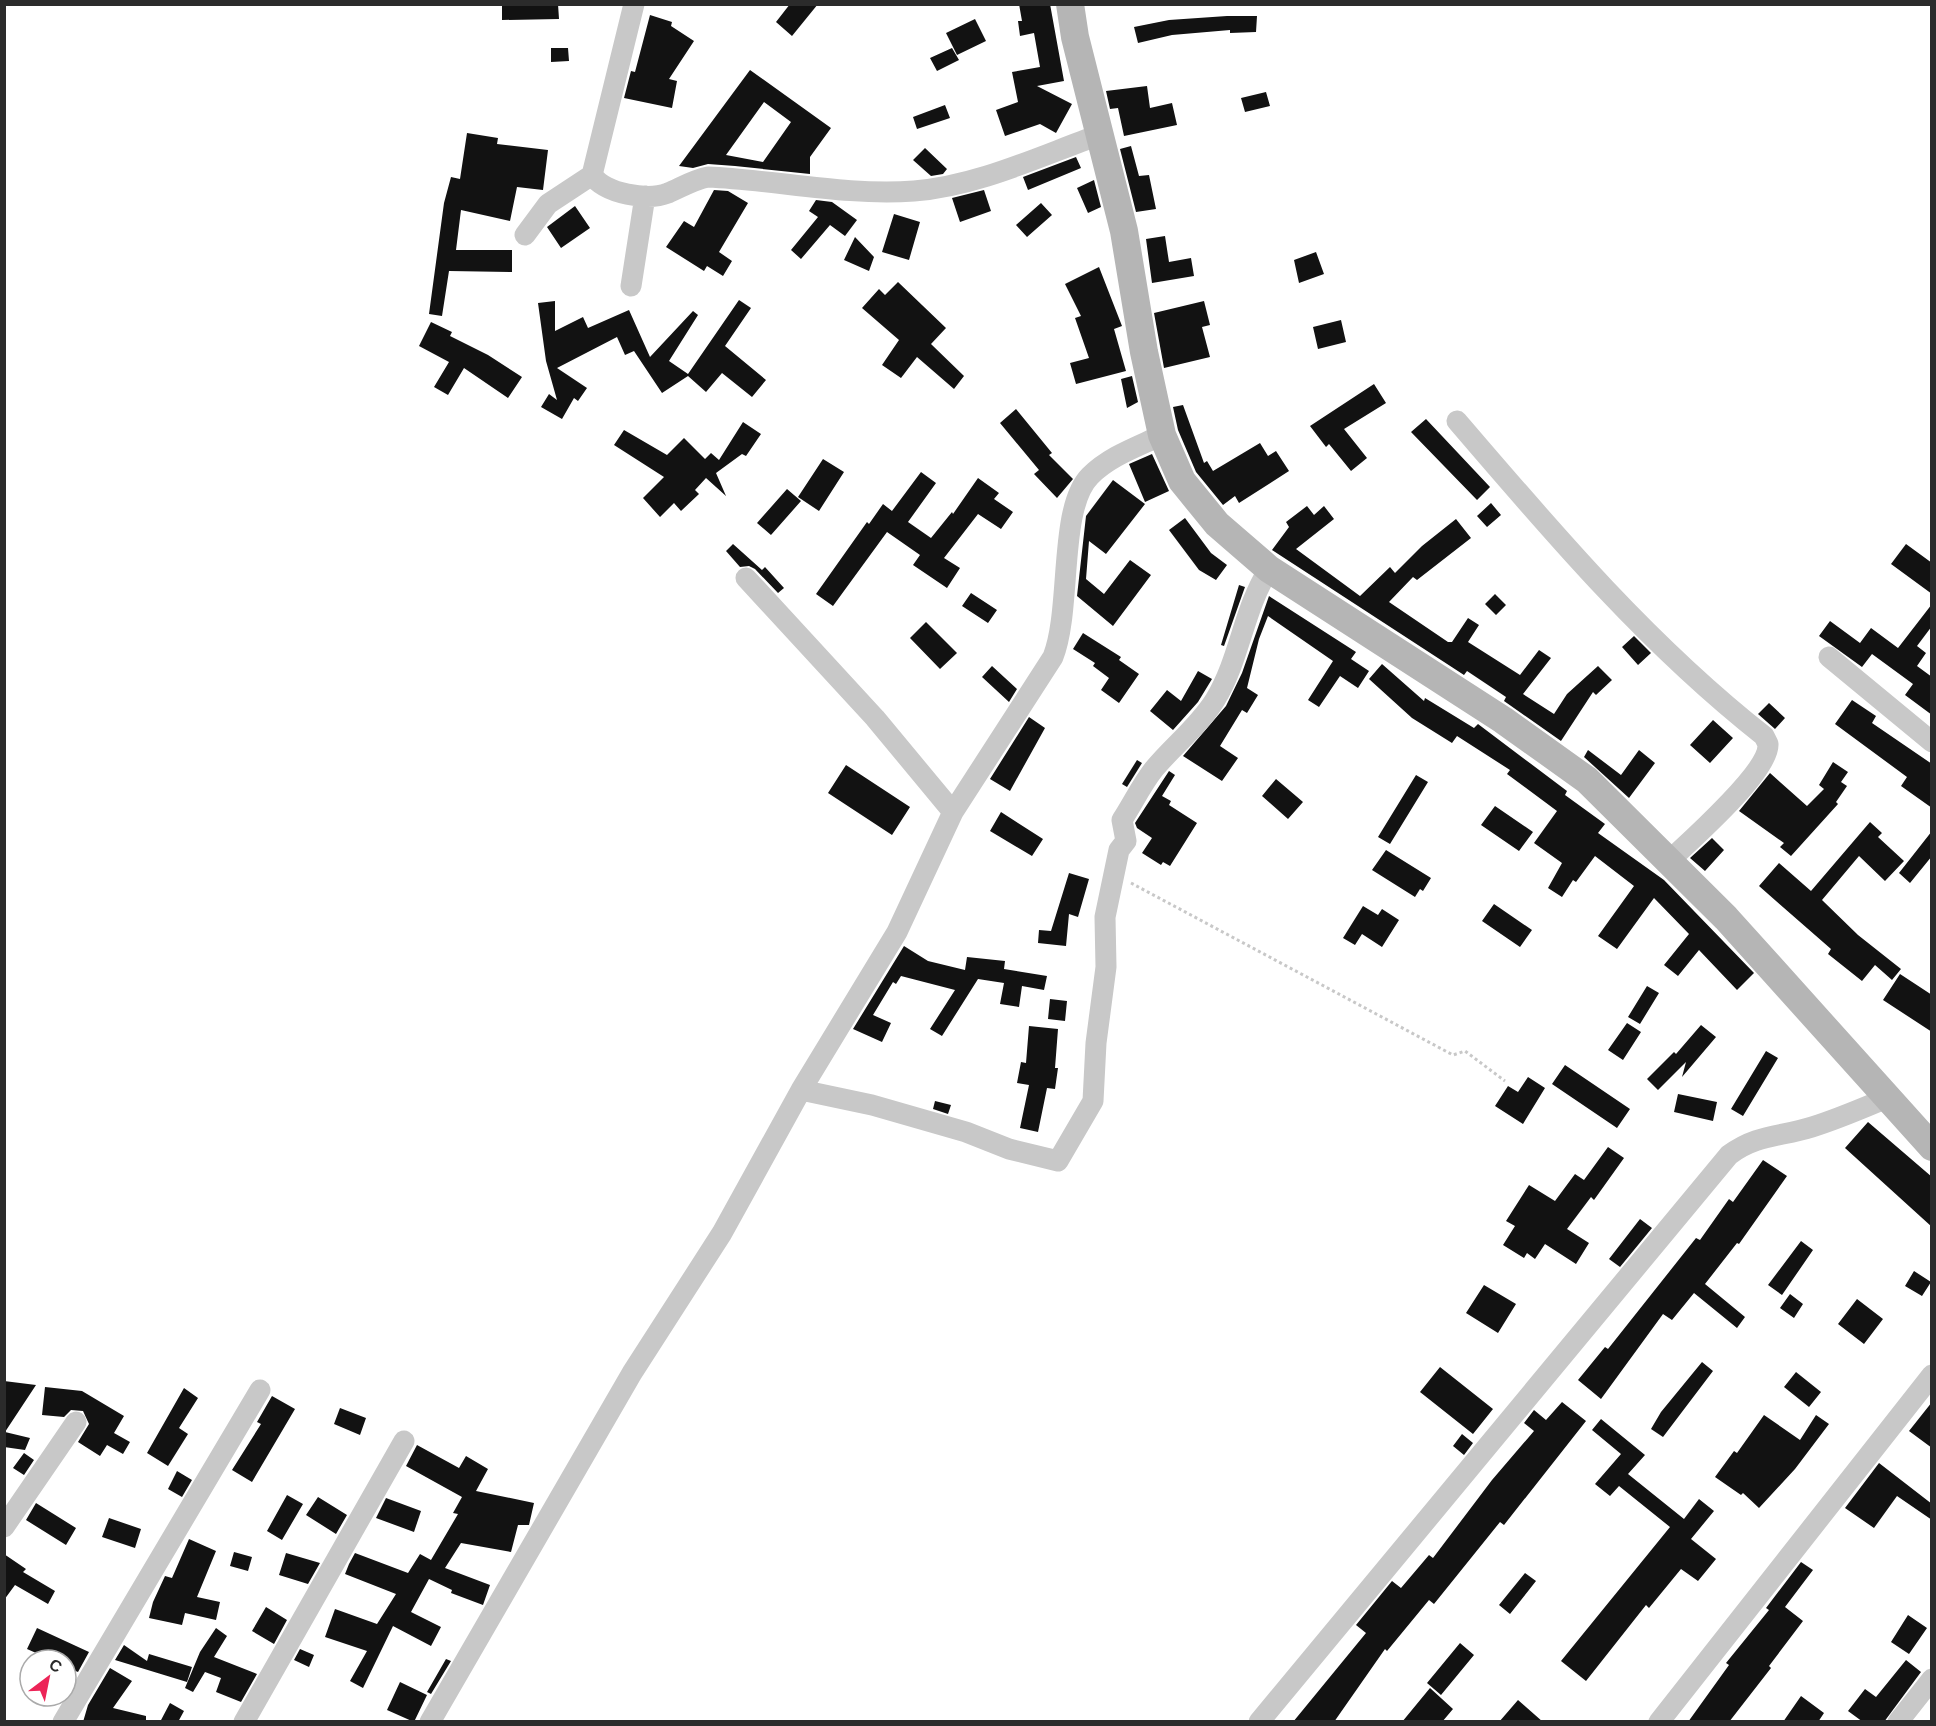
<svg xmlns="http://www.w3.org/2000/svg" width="1936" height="1726" font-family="Arial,sans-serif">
<rect width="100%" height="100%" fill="#fff"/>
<path fill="#121212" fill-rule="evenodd" d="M502,4H558L559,19L502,20Z
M790,4H818L792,36L776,22Z
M1019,4H1050L1064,81L1037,86L1072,104L1056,133L1040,124L1005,136L996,110L1018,102L1012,72L1040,67L1034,33L1020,36L1018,21H1022Z
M650,15L672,22L671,26L694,41L669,79L677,81L672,108L624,98L631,71L635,72Z
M1227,16H1257L1256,32L1230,33V30L1172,35L1138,43L1134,27L1169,20Z
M975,19L986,41L957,55L946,33Z
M551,48H568L569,61L551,62Z
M952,48L959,60L937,71L930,58Z
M750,70L831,128L810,157V174L735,166L708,164L693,168L679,166ZM764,102L791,122L763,162L726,155Z
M1147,86L1150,108L1172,103L1177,125L1124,136L1118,108L1110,109L1106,91Z
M1266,92L1270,106L1245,112L1241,98Z
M945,105L950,118L917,129L913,117Z
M467,133L498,138L497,144L548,150L543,190L517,187L510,221L461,210L456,250H512V272L449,271L442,316L429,314L444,203L451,177L460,179Z
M1131,146L1139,176L1149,175L1156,209L1136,212L1120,149Z
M925,148L947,169L943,174L931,176L913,160Z
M1076,157L1081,168L1028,190L1023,177Z
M1094,180L1101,207L1088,213L1077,188Z
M714,190L728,191L748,203L719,252L732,261L723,276L707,266L704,271L666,247L684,221L694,227Z
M984,190L991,211L960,222L952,198Z
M816,200L832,202L857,220L845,236L830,225L801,259L791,250L818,217L809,211Z
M1041,203L1052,215L1027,237L1016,225Z
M575,206L590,228L561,248L547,227Z
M894,214L920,222L909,260L882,252Z
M1165,236L1169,262L1191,258L1194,276L1152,283L1146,239Z
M855,237L874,257L869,271L844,260Z
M1316,252L1324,274L1299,283L1294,260Z
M1099,267L1122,326L1114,329L1126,371L1076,384L1070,363L1089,358L1075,318L1081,316L1065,284Z
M898,282L946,328L931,344L964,376L954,389L917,357L901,378L882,365L899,340L862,308L879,289L885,295Z
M739,300L751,308L725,346L766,380L752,397L722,373L706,392L688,376L662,393L634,351L625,355L617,337L557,368L587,388L578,401L574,398L562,419L541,407L549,394L557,400L546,361L538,303L555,301V331L583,317L588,328L629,310L650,357L693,311L698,315L669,361L688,374Z
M1204,301L1210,325L1202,327L1210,357L1164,368L1154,313Z
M1341,320L1346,342L1318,349L1313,327Z
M431,322L452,332L450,336L488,355L522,377L508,398L464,368L448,395L434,387L449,362L419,346Z
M1132,376L1138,402L1127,408L1121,379Z
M1374,384L1386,403L1344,429L1367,458L1351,471L1329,444L1326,447L1310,426Z
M1183,405L1204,463L1207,461L1213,471L1260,443L1268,456L1276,451L1289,471L1239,503L1235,496L1223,505L1196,472L1178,430L1173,407Z
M1016,409L1052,453L1049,455L1073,479L1057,498L1034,474L1039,470L1000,423Z
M1426,419L1490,487L1477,500L1411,432Z
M743,422L761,434L746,456L742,454L716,473L726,496L706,478L695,490L699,494L681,511L674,503L660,517L643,498L664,477L614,445L624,430L667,455L684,438L705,459L711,453L719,460Z
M1152,454L1169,491L1145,502L1129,464Z
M823,459L844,472L819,511L798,497Z
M921,472L936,483L908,522L931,538L952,512L953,514L978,478L999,493L994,499L1013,512L1001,529L978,514L944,558L960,568L947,588L913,565L920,555L887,532L833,606L816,594L867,522L869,524L883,504L892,511Z
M1113,480L1145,504L1106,554L1089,541L1086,579L1104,594L1130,560L1151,575L1113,626L1077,596L1086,516Z
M787,489L801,501L771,535L757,523Z
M1491,503L1501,515L1487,527L1477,516Z
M1307,506L1314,515L1324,506L1334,519L1296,549L1360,596L1390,567L1395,573L1422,546L1456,519L1471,538L1417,580L1413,577L1389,602L1448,642H1452L1468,618L1479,625L1468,642L1520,675L1539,650L1551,658L1523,694L1554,714L1567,694L1598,666L1612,680L1596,695L1593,692L1561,741L1504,701L1506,697L1467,671L1464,675L1272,550L1289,527L1286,522Z
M1185,518L1211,553L1227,565L1216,580L1199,570L1169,530Z
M733,544L762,570L765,567L784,588L778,593L755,569L749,566L740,567L726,551Z
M1906,544L1932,563V594L1891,564Z
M1239,585L1245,587L1224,646L1221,645Z
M971,593L997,610L988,623L962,606Z
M1495,594L1506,605L1496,615L1485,604Z
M1269,596L1356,652L1351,659L1369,671L1358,688L1340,676L1319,707L1308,700L1333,661L1268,616L1259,639L1247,688L1258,695L1247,713L1242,710L1220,746L1238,758L1222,781L1183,756L1226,706L1242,673Z
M1932,604V626L1917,646L1926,653L1917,666L1932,677V715L1905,695L1913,684L1872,654L1862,667L1819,636L1830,621L1860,643L1871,628L1898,648Z
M926,622L957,653L940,669L910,638Z
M1083,633L1121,657L1119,660L1139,674L1119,703L1101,690L1109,678L1093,666L1095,663L1073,649Z
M1634,636L1651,653L1638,665L1622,647Z
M1382,664L1424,701L1425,698L1474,728L1478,724L1567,791L1565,795L1605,824L1598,833L1664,880L1754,973L1737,990L1699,950L1678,976L1664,965L1689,934L1654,898L1617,949L1598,936L1634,886L1595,856L1576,882L1573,880L1562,897L1548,888L1562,863L1534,843L1557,811L1507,774L1510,770L1457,736L1452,743L1412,718L1369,679Z
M992,666L1017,689L1009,702L982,677Z
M1198,671L1212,679L1198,702L1173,730L1150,711L1167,690L1181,701Z
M1852,700L1876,716L1872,723L1932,764V808L1901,786L1907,777L1835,724Z
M1769,703L1785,718L1775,729L1758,714Z
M1029,717L1045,728L1010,791L990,779Z
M1713,720L1733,738L1710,763L1690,745Z
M1588,750L1621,775L1639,750L1655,763L1629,798L1584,757Z
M1137,760L1142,763L1127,787L1122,784Z
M1833,762L1848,772L1841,782L1847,786L1836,802L1838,804L1791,856L1780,847L1784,843L1739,811L1770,773L1807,806L1824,789L1819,785Z
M846,765L910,807L892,835L828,793Z
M1169,771L1175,775L1162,796L1171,801L1169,805L1197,823L1170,866L1163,862L1161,865L1142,853L1152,838L1137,828L1135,823Z
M1416,775L1428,782L1390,844L1378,837Z
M1276,779L1303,802L1288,819L1262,796Z
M1495,806L1533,832L1519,851L1481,825Z
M1001,812L1043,839L1032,856L990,831Z
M1870,822L1882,833L1878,837L1904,861L1885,881L1859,856L1822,900L1858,935L1901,969L1892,980L1875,965L1862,981L1828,954L1831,949L1759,886L1779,863L1811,891Z
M1932,831V856L1910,883L1899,873Z
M1712,838L1724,850L1705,871L1690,858Z
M1386,850L1431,878L1423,891L1420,889L1415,897L1372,870Z
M1069,873L1089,879L1078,917L1069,914L1066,946L1038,943L1039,930L1051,931Z
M1494,904L1532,930L1520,947L1482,921Z
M1363,906L1378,915L1382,909L1399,920L1382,947L1362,934L1355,945L1343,938Z
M904,946L928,961L965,970L967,957L1005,961L1004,969L1047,976L1044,990L1022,986L1019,1007L1000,1004L1004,983L978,979L942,1036L930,1029L955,990L901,976L896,984L893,982L873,1015L891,1023L882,1042L853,1029Z
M1900,974L1932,995V1032L1883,1000Z
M1647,986L1659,993L1640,1024L1628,1017Z
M1050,999L1067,1001L1065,1021L1048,1019Z
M1627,1023L1641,1032L1623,1060L1608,1050Z
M1701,1025L1716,1037L1682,1077L1686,1062L1658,1090L1647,1079L1674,1052L1676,1054Z
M1029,1026L1058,1029L1055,1068H1058L1055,1089L1047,1088L1038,1132L1020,1128L1029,1085L1017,1083L1021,1062L1026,1063Z
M1766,1051L1778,1058L1743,1116L1731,1109Z
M1565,1065L1630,1109L1617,1128L1552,1084Z
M1528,1077L1545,1088L1523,1124L1495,1106L1508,1086L1518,1092Z
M1678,1094L1717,1102L1713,1121L1674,1112Z
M935,1101L951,1105L948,1114L933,1109Z
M1868,1122L1932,1177V1227L1845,1148Z
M1608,1147L1624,1158L1594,1200L1591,1197L1567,1229L1589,1243L1576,1264L1545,1244L1535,1259L1527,1253L1524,1258L1503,1245L1515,1226L1506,1221L1529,1185L1555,1201L1575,1174L1584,1180Z
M1763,1160L1787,1176L1739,1244L1737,1243L1705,1284L1745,1317L1737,1328L1694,1293L1672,1320L1663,1314L1601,1399L1578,1380L1605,1347L1608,1349L1696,1238L1700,1240L1729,1199L1733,1202Z
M1640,1219L1652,1228L1620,1267L1609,1259Z
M1801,1241L1813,1250L1782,1295L1768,1285Z
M1914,1271L1931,1282L1922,1296L1905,1286Z
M1484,1285L1516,1304L1498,1333L1466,1313Z
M1790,1294L1803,1304L1794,1318L1780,1308Z
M1857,1299L1883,1319L1864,1344L1838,1324Z
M1702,1362L1713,1371L1663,1437L1651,1429L1661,1412Z
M1440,1367L1493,1409L1473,1434L1420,1392Z
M1796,1372L1821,1392L1809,1407L1784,1387Z
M4,1381L36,1385L5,1432L30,1438L25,1450L4,1447Z
M45,1387L82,1391L124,1416L114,1433L130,1442L123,1454L107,1445L100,1456L78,1442L89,1424L83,1411L71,1410L64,1417L42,1415Z
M184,1388L198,1398L179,1428L188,1434L168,1466L147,1453Z
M272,1396L295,1409L252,1482L232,1470L261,1424L257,1422Z
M1562,1402L1586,1421L1504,1525L1500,1522L1434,1604L1429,1600L1387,1651L1385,1649L1334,1722H1293L1366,1633L1356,1625L1392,1581L1401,1588L1429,1555L1433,1558L1492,1480L1534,1431L1524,1423L1534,1410L1546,1420Z
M1932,1402V1448L1909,1431Z
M340,1408L366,1418L360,1435L334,1424Z
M1764,1415L1800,1440L1816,1415L1829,1424L1795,1469L1759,1508L1743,1493L1741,1495L1715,1477L1734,1451L1737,1453Z
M1601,1419L1645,1455L1628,1474L1684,1519L1699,1499L1714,1511L1691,1539L1716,1559L1698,1581L1681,1569L1649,1608L1646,1605L1586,1681L1561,1661L1670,1527L1619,1486L1610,1496L1595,1484L1621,1454L1592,1430Z
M1462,1434L1473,1443L1464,1455L1453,1446Z
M417,1445L459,1468L466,1456L488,1469L476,1491L534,1503L529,1525H518L511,1552L461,1543L445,1568L490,1585L483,1605L451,1593L452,1590L429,1579L411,1612L441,1627L431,1646L393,1626L363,1688L350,1681L367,1651L325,1637L335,1609L377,1624L396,1594L345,1574L349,1564L355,1553L408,1573L420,1554L431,1560L458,1514L453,1513L462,1497L406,1466Z
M24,1453L34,1460L24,1475L13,1468Z
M1879,1463L1932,1504V1520L1897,1496L1874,1528L1845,1508Z
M177,1471L192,1480L182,1497L168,1489Z
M287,1495L303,1504L282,1540L267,1531Z
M318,1497L347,1515L336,1534L306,1515Z
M386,1498L421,1511L414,1532L376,1518Z
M36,1503L76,1528L66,1545L26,1520Z
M109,1518L141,1529L135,1548L102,1537Z
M189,1539L216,1551L197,1597L220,1602L216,1620L185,1613L182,1625L149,1618L153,1602L165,1576L172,1578Z
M234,1552L252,1557L248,1571L230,1566Z
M286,1553L320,1563L308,1584L279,1575Z
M4,1554L26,1569L23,1572L55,1591L48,1604L15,1585L4,1600Z
M1801,1562L1813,1570L1785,1607L1803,1621L1769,1666L1771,1668L1729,1722H1688L1729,1665L1726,1663L1769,1610L1766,1608Z
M1525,1573L1536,1581L1510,1614L1499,1605Z
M266,1607L287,1620L274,1644L252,1631Z
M1908,1615L1927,1628L1909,1654L1891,1642Z
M37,1628L89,1652L78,1672L66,1667V1660H52L27,1649Z
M216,1628L227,1636L214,1657L257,1674L241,1702L216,1692L221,1678L205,1672L193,1692L185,1688L200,1652Z
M1460,1643L1474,1655L1441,1695L1427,1683Z
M124,1645L147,1661L149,1654L192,1667L187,1682L115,1660Z
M300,1649L314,1655L309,1667L294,1660Z
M446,1659L451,1661L431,1694L427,1692Z
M1906,1660L1921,1672L1884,1722H1863L1848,1711L1865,1689L1876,1697Z
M110,1668L132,1681L113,1708L146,1716V1722H83L88,1705Z
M400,1682L427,1695L414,1722L387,1710Z
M1430,1688L1453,1709L1442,1722H1402Z
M1801,1696L1824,1713L1818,1722H1783Z
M1518,1700L1543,1722H1499Z
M170,1703L184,1711L178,1722H160Z"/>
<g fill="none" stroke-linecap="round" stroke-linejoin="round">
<path stroke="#c8c8c8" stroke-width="3" stroke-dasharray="3 3" stroke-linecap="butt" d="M1131,883L1453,1055L1465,1051L1505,1081"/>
<path stroke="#c8c8c8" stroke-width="21" d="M634,4L592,175C605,194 648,201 668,193C682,187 693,180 708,177C777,180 845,196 914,191C978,186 1040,156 1099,135
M525,235L548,204L592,175
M631,286L645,196
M1457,421C1552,532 1648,645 1764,736L1768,744C1770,771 1690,841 1669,861
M746,578L875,718L953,812
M1829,657L1932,742
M801,1090L872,1105L966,1132L1009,1149L1058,1161L1093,1101L1096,1043L1106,967L1105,917L1119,850L1126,841L1122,820C1133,803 1142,784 1154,769C1174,745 1198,727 1215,700C1240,659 1243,610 1269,569
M4,1527L76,1422
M63,1722L260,1390
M244,1722L404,1441
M430,1722L632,1373L722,1233L801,1090L897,932L953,812L1053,657C1072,609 1058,508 1090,476C1110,456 1137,447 1162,435
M1259,1722L1729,1155C1757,1134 1781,1137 1812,1127C1838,1119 1863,1108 1887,1098
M1659,1722L1932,1375
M1898,1722L1932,1679"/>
<path stroke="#b5b5b5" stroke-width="28" d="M1070,4L1075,37L1124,231L1144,352L1162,435L1182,481L1217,524L1269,569L1503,720L1587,780L1726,918L1932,1147"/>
</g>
<rect width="1936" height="1726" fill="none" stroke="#2b2b2b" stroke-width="12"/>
<g transform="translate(48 1678) rotate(32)"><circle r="28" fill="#ffffff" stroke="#aaaaaa" stroke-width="1.5"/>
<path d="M0-4.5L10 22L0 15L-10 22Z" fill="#ec2457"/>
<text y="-9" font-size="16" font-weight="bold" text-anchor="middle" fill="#2b2b2b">С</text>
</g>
</svg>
